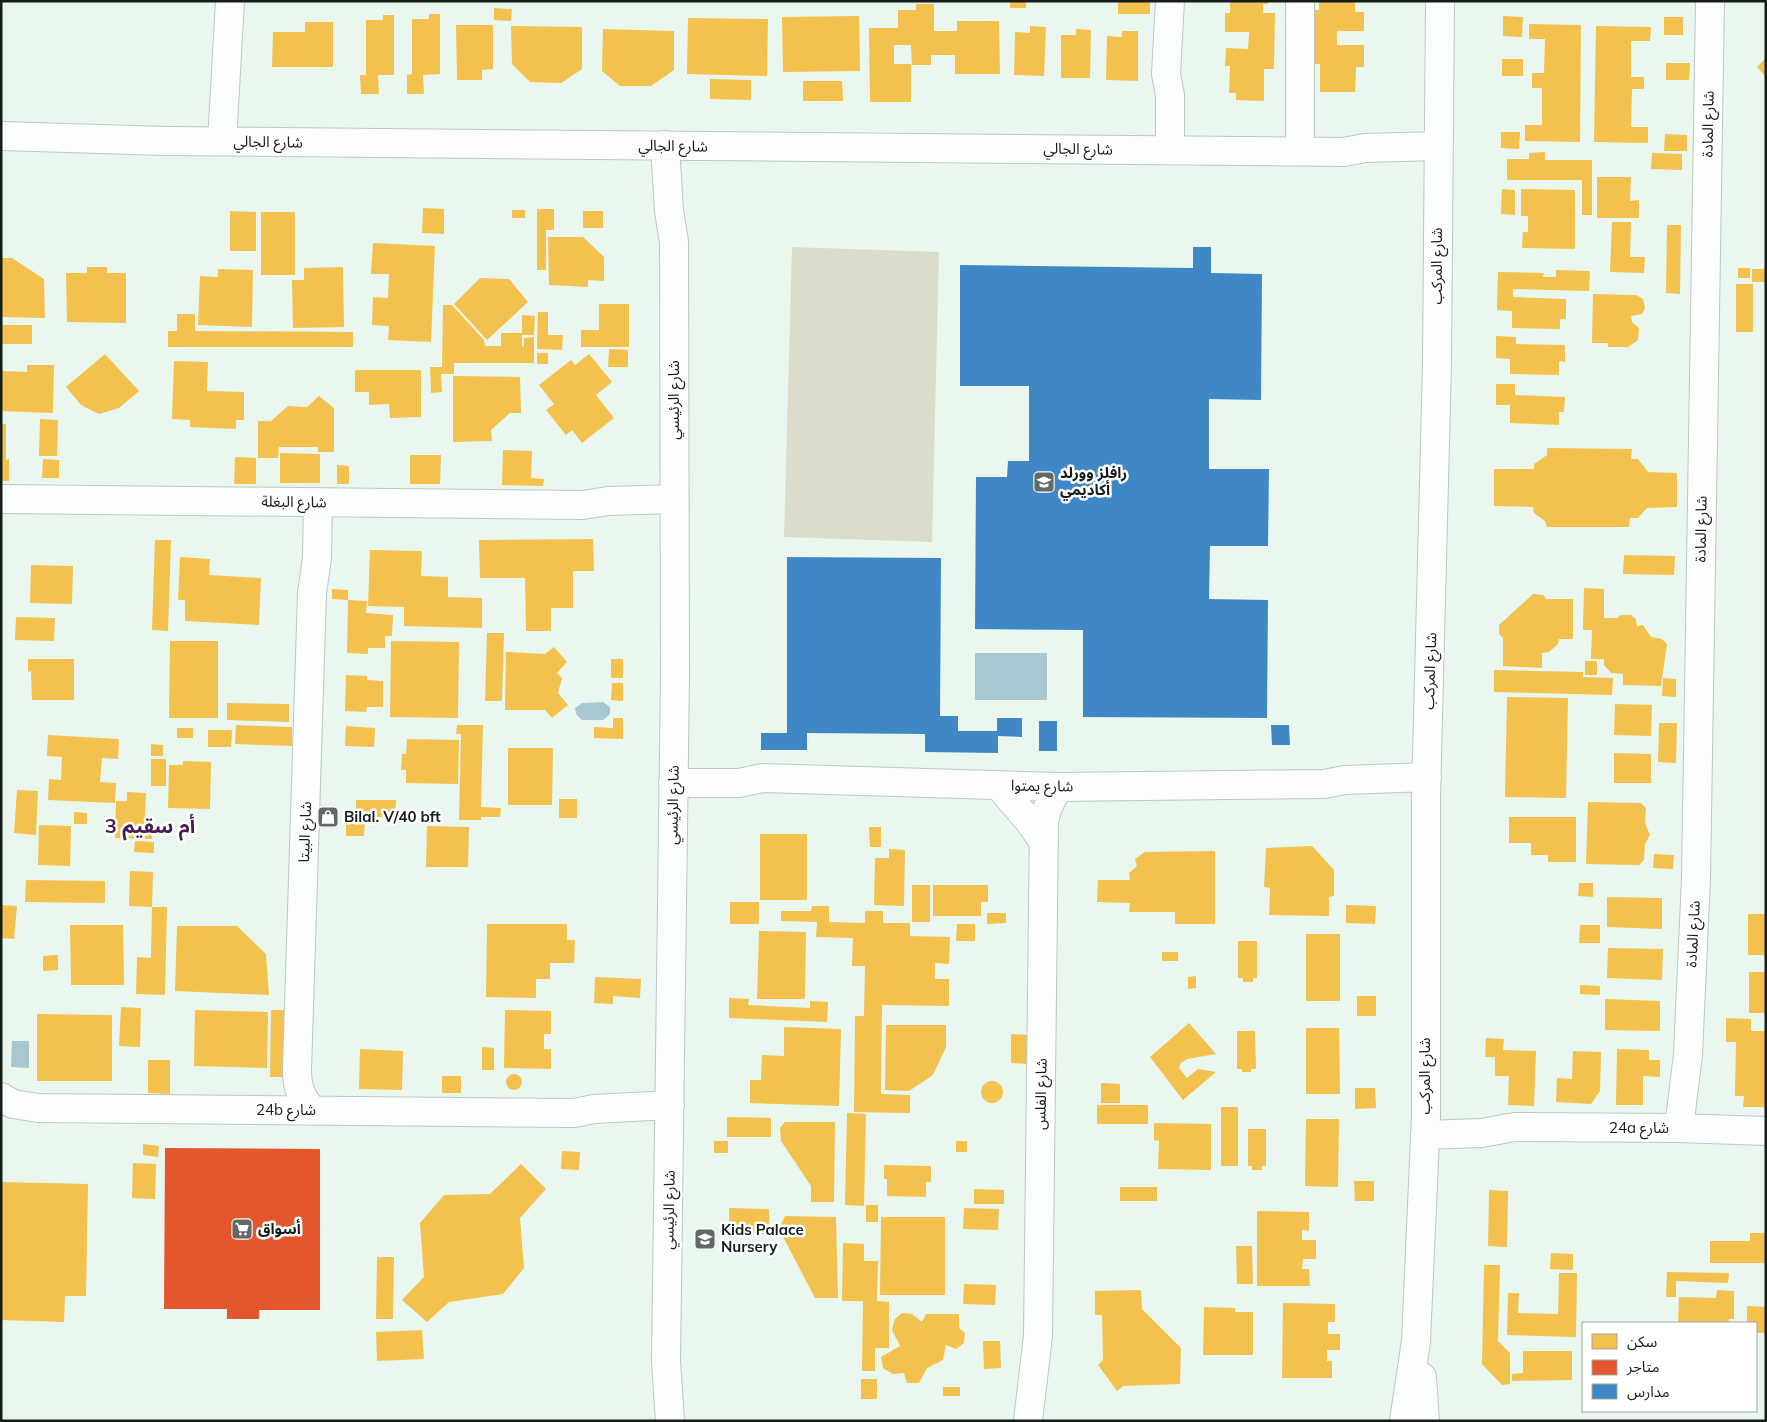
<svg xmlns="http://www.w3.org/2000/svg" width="1767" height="1422" font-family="Mulish,'Noto Sans Arabic',sans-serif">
<rect width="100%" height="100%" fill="#eaf7ef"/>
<path fill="#dbddca" d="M792,247L939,252L932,542L784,537Z"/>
<path fill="#a7c8d1" d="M975,653H1047V700H975Z
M603,702L610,707V714L603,720H582L576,714L575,708L582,703Z
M12,1041H29V1068L11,1067Z"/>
<path fill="#f2c14e" d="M1010,1H1026V8H1010Z
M1118,1H1150V14H1118Z
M1230,1H1268V4H1263V13H1275L1274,69H1264V101L1236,100V93H1229L1230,66H1225L1226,48L1248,49L1249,32H1225V13H1230Z
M1319,1H1355V12H1364V31H1337V45H1364V67H1356L1355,92H1320V64H1310V10H1319Z
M916,4H934V31H957V21H999L1000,74H955V55H931V65H912L911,45H894V64H911V102H870L869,28H898V10H916Z
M494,8L512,9L511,21L494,20Z
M429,14H440V74L423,75L424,94H407V75L412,74V19H429Z
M383,15H394V75H378L379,94H361L360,75H366V20H383Z
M859,16L860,71L783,72L782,17Z
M1503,16L1523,17L1522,37L1503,36Z
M1664,17H1683V35H1664Z
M688,18L768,19L767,76L687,74Z
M305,22H333V67H272L273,32H305Z
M1529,24L1581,25L1580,142L1525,141V125H1542V88H1532V73H1544L1545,39H1529Z
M456,25H493V69L482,70V80H457Z
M511,26L582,27V69L561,83L530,82L512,64Z
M1030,26L1046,27L1044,76L1014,75L1015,32L1030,33Z
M1596,26L1651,27L1650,41H1631V77H1644V89H1632L1631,127H1648V143L1594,142Z
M603,29L674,31V70L651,86H620L602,71Z
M1076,29L1091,30L1090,78H1061V35H1076Z
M1122,31H1138V81L1106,80L1107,36L1122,37Z
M1766,58V77L1757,67Z
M1502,59H1523V76H1502Z
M1666,63H1690L1689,80H1666Z
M710,79L751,80V100L710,99Z
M803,81H842L843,101H803Z
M1501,132H1520L1519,149L1501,148Z
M1665,134L1687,135V151H1664Z
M1545,152V160H1592V215H1582V180H1507V159H1529V153Z
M1652,153L1682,154V170L1651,169Z
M1597,177H1631L1630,201L1639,200V218H1597Z
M1502,189L1515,190V215L1501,214Z
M1521,189L1575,190V249L1522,248L1523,232H1528V216H1521Z
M423,208L444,209V234L422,233Z
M537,209H554V230H546V270H537Z
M512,210H525V218H512Z
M230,211L256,212V251H230Z
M583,211H603V228H583Z
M261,212H295V275H261Z
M1612,222H1631L1630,257H1645L1644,273L1610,272Z
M1667,225H1681L1680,294L1666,293Z
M548,237H583L604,257V281L588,280V287L549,285Z
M373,243L435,246L431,342L388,340L389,326L372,325L373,297L388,298L389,274H371Z
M1,258H12L44,279L45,318L1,317Z
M87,267H107V273H126V323L67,322L66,273H87Z
M343,267L344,327L293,328L292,280H304V268Z
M1738,268H1750V278H1738Z
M218,269L253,270L252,327L198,325L200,276L218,277Z
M1752,269H1766V282H1752Z
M1556,270L1590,271L1589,291L1513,289V297L1566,299V319H1560V329L1512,328V311L1497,310L1498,272L1544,273L1543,277H1556Z
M480,278L509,279L528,302L487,340L454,304Z
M1736,284H1753V332H1736Z
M1593,294L1636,295L1643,299L1645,308L1642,314L1631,316L1632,322L1639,328L1638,340L1628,347H1608V343H1592Z
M599,304H629V347H581V330H599Z
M443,305H452L484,340L485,346H501V333H522V315L535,316L534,335H522V346L524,347V338L534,337V363H454V374H441L442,392L431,393L430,367H442Z
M538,312H548V335H563L562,350L537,349Z
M177,314H195V331L353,332V347H168V331H177Z
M1,325H32V344H1Z
M1496,336L1516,337V344L1565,345V362L1559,361V375L1510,374V359L1496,358Z
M609,349L628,350V367H608Z
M537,353H548V364H537Z
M105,354L139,391L119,408L99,414L81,405L66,387Z
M589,354L612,382L596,395L614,418L582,443L572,430L566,435L546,410L554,404L539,385L571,360L575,365Z
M174,361L208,362L207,391L244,392V420H236V429L190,427V420L172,419Z
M27,365H54L53,413L1,411V371L27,372Z
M355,370H421V417L390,418L389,404L369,405V392H355Z
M453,376L520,377L521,413H510L491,430L492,441L453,442Z
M1496,384H1515V395L1565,397L1564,412H1559V425L1510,423V405H1496Z
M319,396L334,408V452H318V447H279L278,458H258V421H271L288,406L307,407Z
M40,419L58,420L57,456H39Z
M1,424H6V460L9,459V481H1Z
M1547,448L1632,449L1631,459H1638L1648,472L1677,473V507L1647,508L1638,518H1630L1629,527H1547L1545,521L1534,513L1533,507L1494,506V469H1534V464L1547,455Z
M503,450L532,451L531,478L544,479L543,486L502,485Z
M280,453L320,454V483H280Z
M410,455H441L440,484H410Z
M235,457L256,458V484H234Z
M43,459L59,460V478H42Z
M337,465L349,466V484H337Z
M593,539L594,571H573V608H551V631H526L525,578H480L479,540Z
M155,540H171L168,631L152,630Z
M370,550L422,551L421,576L448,577V597L482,598V628L404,626V607L368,606Z
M1624,555L1675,556L1674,575L1623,574Z
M180,557L210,559L209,575L261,578L259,625L185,621V600H178Z
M31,565L73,566L72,604L30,603Z
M1584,588L1604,589V618H1617L1621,615H1631L1636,619L1637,626L1643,625L1651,637L1662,639L1667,644L1661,686L1623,685V674L1611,673L1604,665V659H1591L1592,630H1583Z
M332,589L348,590V600L332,599Z
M1533,594L1543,595L1546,599H1573V639H1559L1558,644L1549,652L1542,653V668L1503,666V638L1499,634V625Z
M348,600L367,601L366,613L393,615L392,636H385V648H368V654L347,653Z
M16,617L55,618L54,641L15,640Z
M487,633H504L502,701H485Z
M170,641H218V718H169Z
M391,641L459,642L458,718L390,717Z
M554,647L567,662L557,673L562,678L558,693L568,705L552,718L545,710H505L506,652L545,654Z
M28,659H74V700H32L31,671L28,672Z
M611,659H623V678H611Z
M1585,661H1597V675H1585Z
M1494,670L1583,672V677L1613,678L1612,695L1494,692Z
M346,675L367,676V680L383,681V707H367L366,712L345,711Z
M1663,678L1676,679V697L1662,696Z
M612,683H623V701L611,700Z
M1507,697L1568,698L1566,798L1505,797Z
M227,703L289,704V722L227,720Z
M1615,704L1652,705L1651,736L1614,735Z
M613,718H623V739L594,738V727L613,728Z
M1659,723H1677L1676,763L1658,762Z
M236,725L292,727V746L235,744Z
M457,725H483L481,807L501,808L500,817H481V820H459L461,734H456Z
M346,726L375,728L374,747L345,746Z
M177,728H193V738H177Z
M208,730H232L231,747H208Z
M48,735L119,739L118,759L102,758L100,782L116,783L115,803L48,800L49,779L61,780L62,757L47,756Z
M407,739L459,740L458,784L406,783V770H401L402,754H406Z
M151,744L163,745V756H151Z
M508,748H553L552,805H508Z
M1614,753L1651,754V783H1614Z
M151,759H166V786H151Z
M183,761L211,762L210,809L168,808L169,765H183Z
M17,790L38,791L36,835L14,833Z
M127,792L146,793L145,816H153L152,839L115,838L116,801H127Z
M559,799H577V818H559Z
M356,800H396L395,817H365L364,836H346V816L356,817Z
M1588,802L1641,803L1646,808L1645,823L1650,835L1645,844L1644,860L1639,865L1586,864Z
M74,812L87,813V824H74Z
M1509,817H1576V862H1548V855H1531V843H1509Z
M39,825L71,826L70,866L38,865Z
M427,826L469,827L468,867H426Z
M869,827H881V847H870Z
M760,834H807V900H760Z
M135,841L154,842V853L134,852Z
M1312,846L1334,870V896L1329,897V916L1269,915L1270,888L1264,887L1266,848Z
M889,849L905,850L904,906L874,905L875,858H889Z
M1215,851V924H1175V912H1129L1130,903L1097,902L1098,880H1130L1129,873L1137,866L1135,859L1145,852Z
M1654,854L1674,855L1673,869L1653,868Z
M130,871L153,872L152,907H167L165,995L136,994L137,957L151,958L152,907L129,906Z
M26,880L105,881V903L25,902Z
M1579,883H1593V897L1578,896Z
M912,885H930V922H912Z
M933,885H988V902H981V916H933Z
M1607,897L1662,898V929L1607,927Z
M730,902H759V924H730Z
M1,905L17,906L14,939L1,938Z
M1346,905L1376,906L1375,924L1346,923Z
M812,906H829V922L865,923V911H883V923H910V936L950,937L949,964L935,963V979H949V1006L882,1005L881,1094L910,1095V1113L854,1112L855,1016H864L865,966H852L853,938L816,937L817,922L781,921V911H811Z
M987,913H1006V923L987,924Z
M1748,914H1766V955H1748Z
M487,924H567V940H575L574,963H550V979H536V998L486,997Z
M957,924H975V941H956Z
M70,925H123L124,985H71Z
M1580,925H1600V943H1579Z
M177,926H237L266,954L269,995L175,991Z
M759,931L806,932L805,999H757Z
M1306,934H1340V1001H1306Z
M1238,941H1257V978H1253V982H1243V978H1238Z
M1608,948L1663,949L1662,980L1607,978Z
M1162,952H1178V961H1162Z
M58,955V970L43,971V956Z
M1749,972H1766V1013H1749Z
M1196,976V988L1188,989V977Z
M595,977L641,979L640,998L613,996V1004L594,1003Z
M1580,985L1600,986V995L1580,994Z
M1357,996H1376V1016H1357Z
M729,998L749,999L748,1005L810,1008V1001L828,1002L827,1022L729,1018Z
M1605,999L1660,1001V1031L1605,1030Z
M121,1007L141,1008L140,1047L119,1046Z
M195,1010L268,1012L267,1068L194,1066Z
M271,1010H289V1077H270Z
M505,1010L551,1011V1034H544V1049H551V1069L504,1068Z
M37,1014L112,1015V1081H37Z
M1726,1018L1751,1019V1031H1766V1107H1743L1744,1096H1735L1736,1042H1726Z
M1189,1023L1216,1054L1187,1059L1181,1063L1179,1068L1187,1078L1198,1069L1216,1072L1183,1100L1150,1057Z
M886,1025H946V1047L933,1075L909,1091L885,1090Z
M784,1027L841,1029L839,1106L750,1103V1080H761L762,1055L784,1056Z
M1306,1028H1339L1340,1094H1306Z
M1237,1031H1255L1256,1069H1251V1072H1242V1069H1237Z
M1011,1034L1029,1035V1064L1011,1063Z
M1486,1038L1504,1039L1503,1050L1536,1051L1534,1106L1508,1105L1509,1076H1495V1057H1485Z
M482,1047L494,1048V1070H482Z
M360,1049L403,1051L402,1090L359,1089Z
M1617,1049L1649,1050V1060H1660V1077L1643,1076V1105H1616Z
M1573,1051L1601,1052L1600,1091L1591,1104L1556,1102L1557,1078L1572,1079Z
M148,1060H170V1094L148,1093Z
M506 1082a8 8 0 1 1 16 0a8 8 0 1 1-16 0Z
M442,1076H461V1093H442Z
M981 1092a11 11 0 1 1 22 0a11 11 0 1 1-22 0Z
M1101,1083L1120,1084V1103H1101Z
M1355,1088H1375L1376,1108L1355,1109Z
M1097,1105H1148V1124H1097Z
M1221,1107H1238V1166H1221Z
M847,1113L866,1114L864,1206L845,1205Z
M727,1117L771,1118V1137H727Z
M1306,1119H1339L1338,1187L1305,1186Z
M785,1122H835L834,1202H811V1186L781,1141L780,1128Z
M1154,1123L1211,1124V1170L1158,1169L1159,1141L1154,1140Z
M1248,1129H1266V1166H1262V1170H1252V1166H1248Z
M714,1141H728V1153H714Z
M956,1141H967V1152H956Z
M143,1144L159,1146L158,1157L143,1155Z
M562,1151L580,1152L579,1170L561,1169Z
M133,1163L156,1164L155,1199L132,1198Z
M521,1164L546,1189L520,1218L524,1268L503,1294L449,1302L427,1322L402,1300L424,1277L420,1223L444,1195L490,1194Z
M884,1165L931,1166V1182H926V1197L887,1196V1179H884Z
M1354,1181H1374V1201H1355Z
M1,1182L88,1184L86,1296H65L64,1322L1,1320Z
M1120,1187H1157V1201H1120Z
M974,1189L1004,1190V1204H974Z
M1489,1190L1508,1191L1507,1247L1488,1246Z
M866,1205H878V1222H866Z
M729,1208L769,1209V1234L729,1233Z
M964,1208L999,1209L998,1230L963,1229Z
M1257,1211L1309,1212V1231L1302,1230V1240H1316V1259H1303L1302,1269H1309L1310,1286H1257Z
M785,1216L836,1217L838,1298H815L779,1229Z
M881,1217H945V1295H880Z
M1750,1233H1766V1263H1710V1241H1750Z
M843,1243L864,1244V1261H878L877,1301L889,1302V1348H875V1371H862L863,1301H842Z
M1236,1246H1252L1253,1284H1237Z
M1551,1253L1573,1254V1270L1550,1269Z
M377,1257H394L393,1319H376Z
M1484,1265H1500L1498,1341L1510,1353V1384L1502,1385L1482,1364Z
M1667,1272L1729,1273L1728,1283L1676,1281V1297H1666Z
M1559,1273H1577L1576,1337L1507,1335L1508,1293H1519L1518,1313L1558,1314Z
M964,1284L996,1285L995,1305L963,1304Z
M1141,1290L1142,1309L1181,1348L1180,1384L1123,1386L1117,1391L1098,1365L1103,1360L1102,1315H1095V1291Z
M1717,1290L1734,1291V1319H1729L1728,1323H1678L1679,1297L1716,1298Z
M1283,1303L1335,1304V1322H1328V1334H1340V1350H1327V1361H1332V1378H1282Z
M1747,1306L1766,1307L1765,1333H1756V1323H1747Z
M1204,1307L1235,1308V1312H1253V1355H1203Z
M902,1313L912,1314L922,1322L926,1314H959V1328L965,1333L964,1343L956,1349L946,1345L943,1360L927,1368L919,1383H907L904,1373L893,1374L883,1368L881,1357L900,1346L892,1330L895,1319Z
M422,1330L424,1359L377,1361L376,1332Z
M983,1341H1000L1001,1368L984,1369Z
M1523,1351H1572V1380L1512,1381V1374L1523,1373Z
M861,1379H877V1399H861Z
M943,1387H960V1396H943Z"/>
<path fill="#e4572e" d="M165,1148L320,1149V1310H259V1319H227V1309H164Z"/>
<path fill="#3f88c5" d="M1193,247H1211V273L1262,274L1261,400L1209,399V469H1269L1268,546H1210L1209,599L1268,600L1267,718L1083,717V630L975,629L976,477H1007L1008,461H1029V386H960V265L1193,268Z
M787,557L941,558L940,716H958V731H997V718H1022V737L998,736V753L925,752V734L807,733V750H761V733H787Z
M1039,721H1057V751H1039Z
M1271,725H1289L1290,745H1272Z"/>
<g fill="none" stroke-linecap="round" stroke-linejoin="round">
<g stroke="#bdc7c1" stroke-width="30">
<path id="minor" d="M1170,1L1166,74L1170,95V150
M1,136L166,141L1344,152L1365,148L1437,146
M222,141L230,1
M665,145L669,211L674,242L675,675L666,1361L670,1421
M1300,151V1
M1,499L583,505L608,501L674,499
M673,783H739L763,778L1058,787L1324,784L1345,780L1427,777
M998,785L1029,821L1043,841
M1,1097L13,1104L38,1108L574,1113L594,1109L670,1105
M313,1111C301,1098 297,1087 297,1070L312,593L317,558L318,502
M1679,1128L1688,1054L1696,878L1710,1
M1425,1135L1481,1133L1515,1127L1679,1128L1766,1131
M1422,1377L1425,1421
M1028,1421L1038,1336L1044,822L1047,809L1058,787
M1404,1421L1416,1341L1426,1116V797L1437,363L1440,1"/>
</g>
<use href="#minor" stroke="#fcfefd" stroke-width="28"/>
</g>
<defs>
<g id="school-square" transform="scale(1.125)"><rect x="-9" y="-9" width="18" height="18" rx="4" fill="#606964" stroke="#fff"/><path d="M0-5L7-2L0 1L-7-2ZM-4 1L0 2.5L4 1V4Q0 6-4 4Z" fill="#fff"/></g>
<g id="shop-square" transform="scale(1.125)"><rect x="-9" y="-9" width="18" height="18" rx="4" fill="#606964" stroke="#fff"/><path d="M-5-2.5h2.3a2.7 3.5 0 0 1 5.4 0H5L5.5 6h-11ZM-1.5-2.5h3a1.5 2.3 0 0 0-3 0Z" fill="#fff"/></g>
<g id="supermarket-square" transform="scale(1.125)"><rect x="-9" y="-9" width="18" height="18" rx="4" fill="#606964" stroke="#fff"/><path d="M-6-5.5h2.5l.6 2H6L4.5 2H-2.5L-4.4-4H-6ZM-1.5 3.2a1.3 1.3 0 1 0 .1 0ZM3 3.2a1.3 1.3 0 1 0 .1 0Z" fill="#fff"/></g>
</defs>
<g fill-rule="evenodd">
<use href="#school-square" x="1044" y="482"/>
<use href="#shop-square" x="328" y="817"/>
<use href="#supermarket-square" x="242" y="1229"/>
<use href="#school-square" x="705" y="1239"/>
</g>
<g text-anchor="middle" stroke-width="5" stroke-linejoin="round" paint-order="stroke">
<g font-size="15" fill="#151d19" stroke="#fff">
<text transform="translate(1708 124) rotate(-89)" y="5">شارع المادة</text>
<text transform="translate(268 142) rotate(1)" y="5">شارع الجالي</text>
<text transform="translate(673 146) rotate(1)" y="5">شارع الجالي</text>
<text transform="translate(1078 149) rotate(1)" y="5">شارع الجالي</text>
<text transform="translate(1437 266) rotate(-90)" y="5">شارع المركب</text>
<text transform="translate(674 400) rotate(-90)" y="5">شارع الرئيسي</text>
<text transform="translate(294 502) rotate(1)" y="5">شارع البغلة</text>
<text transform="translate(1701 529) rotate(-89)" y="5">شارع المادة</text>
<text transform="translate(1430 671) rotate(-88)" y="5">شارع المركب</text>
<text transform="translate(1042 786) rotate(1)" y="5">شارع يمتوا</text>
<text transform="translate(673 805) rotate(-89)" y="5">شارع الرئيسي</text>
<text transform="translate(305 832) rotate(-88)" y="5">شارع البيتا</text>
<text transform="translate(1693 934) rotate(-87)" y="5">شارع المادة</text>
<text transform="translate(1425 1076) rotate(-90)" y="5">شارع المركب</text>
<text transform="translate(1041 1094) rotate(-89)" y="5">شارع الفلس</text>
<text x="286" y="1115">24b شارع</text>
<text x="1639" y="1133">24a شارع</text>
<text transform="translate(669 1210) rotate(-89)" y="5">شارع الرئيسي</text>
</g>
<g font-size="15" font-weight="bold" fill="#151d19" stroke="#fff" text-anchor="start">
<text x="1060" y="478">رافلز وورلد<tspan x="1060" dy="17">أكاديمي</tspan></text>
<text x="344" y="822">Bilal. V/40 bft</text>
<text x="258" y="1234">أسواق</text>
<text x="721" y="1235">Kids Palace<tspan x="721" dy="17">Nursery</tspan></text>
</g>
<g font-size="20" font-weight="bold" fill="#461c50" stroke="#fff">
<text x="150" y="833">أم سقيم 3</text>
</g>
</g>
<rect width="1767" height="1422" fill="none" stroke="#151d19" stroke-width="5"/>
<rect x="1582" y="1322" width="175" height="90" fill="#ffffff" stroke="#a1a5a3"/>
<rect x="1592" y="1334" width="25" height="15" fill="#f2c14e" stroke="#a1a5a3"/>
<text x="1627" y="1347" font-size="15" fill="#151d19">سكن</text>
<rect x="1592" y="1360" width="25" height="15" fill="#e4572e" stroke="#a1a5a3"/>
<text x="1627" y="1372" font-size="15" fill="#151d19">متاجر</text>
<rect x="1592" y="1384" width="25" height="15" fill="#3f88c5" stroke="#a1a5a3"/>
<text x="1627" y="1397" font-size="15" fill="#151d19">مدارس</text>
</svg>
